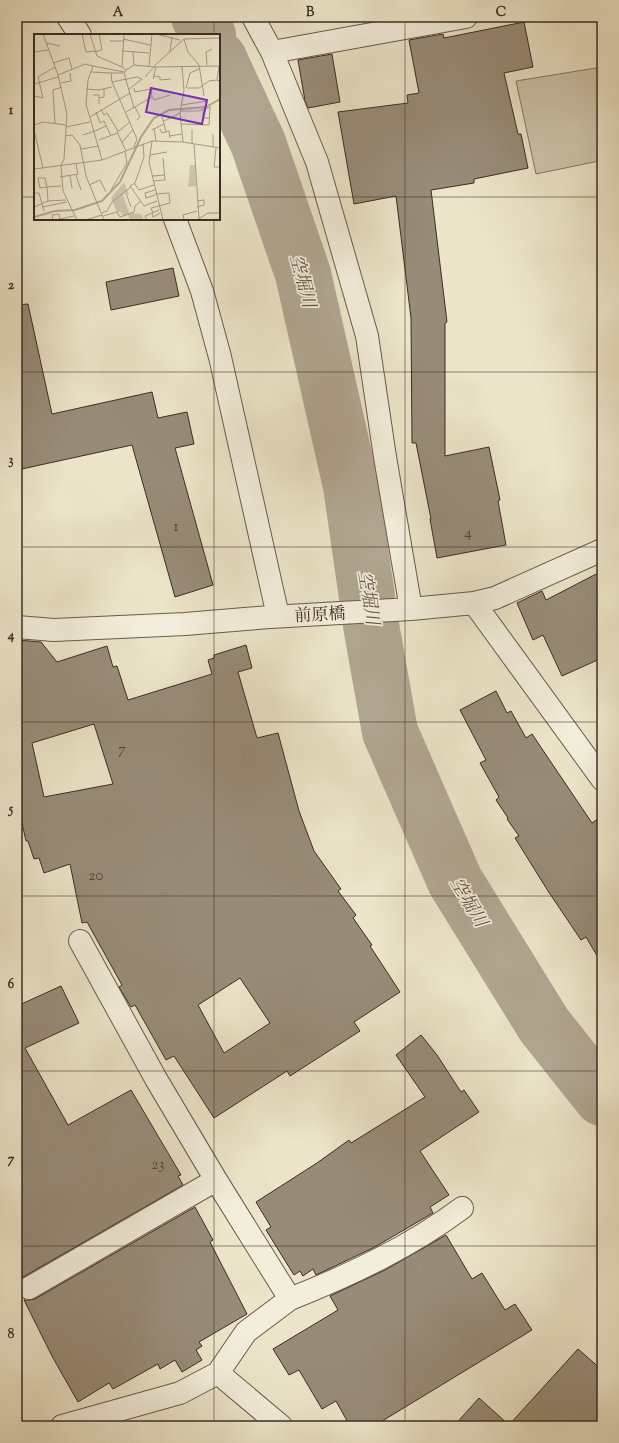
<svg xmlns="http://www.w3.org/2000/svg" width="619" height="1443" font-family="'Sorts Mill Goudy','Noto Serif JP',serif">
<rect width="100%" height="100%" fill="#ece5c9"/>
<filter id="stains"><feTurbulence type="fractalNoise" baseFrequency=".005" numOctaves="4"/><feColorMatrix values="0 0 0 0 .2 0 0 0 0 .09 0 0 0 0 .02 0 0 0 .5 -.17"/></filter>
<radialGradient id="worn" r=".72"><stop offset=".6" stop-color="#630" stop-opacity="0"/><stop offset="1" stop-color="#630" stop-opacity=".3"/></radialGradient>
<path fill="#cec5ad" stroke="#867868" d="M602,67V188L599,161L536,174L516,81Z"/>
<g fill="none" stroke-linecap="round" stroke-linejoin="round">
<path stroke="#b1a691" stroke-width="56" d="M199,17L208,35
M219,59L258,143L303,274L351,486L371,625L390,732L455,881L544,1025L602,1098"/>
</g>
<path fill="#988c79" stroke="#3e2b23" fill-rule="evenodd" d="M524,22L533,67L504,73L518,134H521L528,168L474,179V183L431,190L447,322L445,323V456L489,447L500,500L498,501L506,545L437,558L430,519H431L416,443H412L411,318L396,196L354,204L338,112L408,103L407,95L419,93L409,40L443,34L444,38Z
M332,54L340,102L308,108L305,101L298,60Z
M173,268L179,296L111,310L106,282Z
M28,304L52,414L152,392L158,418L187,412L194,444L175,448L213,585L175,597L132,445L17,470V305Z
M602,571V658L562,676L543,635L533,640L517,603L542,591L546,600Z
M17,640L41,642L57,662L107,646L113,667L117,666L128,700L212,674L208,660L214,658V655L246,645L252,668L238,672L257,738L278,733L299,811L314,851L341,889L338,891L356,915L353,918L372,945L370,946L400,992L354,1022L360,1031L290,1076L287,1071L214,1118L174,1056L166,1060L135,1005L131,1007L119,987L122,985L87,922L82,923L70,864L44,873L39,858L34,859L28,841H26L17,801ZM94,724L113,784L44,797L32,743ZM240,978L270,1023L224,1053L198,1005Z
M496,691L507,713L511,711L526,738L532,734L592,823L602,816V964L586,937L581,940L548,891L515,838L519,836L507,819L508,818L496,800L499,797L480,763L486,760L460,710Z
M61,986L79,1023L25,1048L68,1125L131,1090L181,1175L178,1176L183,1185L23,1277L17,1266V1006Z
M421,1035L437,1055L461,1092L464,1090L479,1112L420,1151L449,1195L430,1207L433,1213L373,1248L316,1275L313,1269L303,1276L300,1271L294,1275L266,1230L271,1227L256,1202L317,1163L349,1140L351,1143L425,1097L396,1055Z
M195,1207L213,1240L210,1242L247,1314L199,1342L202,1346L196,1350L202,1360L182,1372L175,1360L160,1369L158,1364L113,1389L109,1383L78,1402L53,1358L24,1300H29L35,1299Z
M446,1235L472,1279L482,1273L505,1310L515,1304L532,1330L374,1426H350L336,1401L322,1409L299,1370L289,1375L273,1349L338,1310L330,1296L385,1270Z
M578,1349L602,1370V1426H454L479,1398L509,1425Z"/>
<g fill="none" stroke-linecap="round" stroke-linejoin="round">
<g stroke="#6a5a4c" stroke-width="24">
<path id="street" d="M68,17L80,35
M253,17L272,52L317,162L367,336L385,457L411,609
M272,52L466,17
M175,219L202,291L220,357L278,616
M474,603L602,779
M17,627L54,630L185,624L270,617L411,609L474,603L495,598L602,550
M80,941L156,1079L216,1180L290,1299L246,1332L218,1373
M29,1288L216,1180
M290,1299C350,1275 410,1247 462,1208
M62,1426L180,1393L218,1373L281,1426"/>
</g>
<use href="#street" stroke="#f3eedc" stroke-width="22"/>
</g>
<path fill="none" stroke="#3e2b23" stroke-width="1" stroke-opacity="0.55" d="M214,17V35M405,17V1426M17,197H35M219,197H602M214,219V1426M17,372H602M17,547H602M17,722H602M17,896H602M17,1071H602M17,1246H602"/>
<g text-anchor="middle" stroke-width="3.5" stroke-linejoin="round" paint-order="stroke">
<g font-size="15" fill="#544338">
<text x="176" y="531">1</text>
<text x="468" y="537">4</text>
<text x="122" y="754">7</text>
<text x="96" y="880">20</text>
<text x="158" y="1169">23</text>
</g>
<g font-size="17" fill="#3e2b23" stroke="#f3eedc">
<text transform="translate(320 614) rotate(-3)" y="6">前原橋</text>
</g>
<g font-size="18" font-style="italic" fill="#605044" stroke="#f3eedc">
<text transform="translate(303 281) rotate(75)" y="6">空堀川</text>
<text transform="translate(369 598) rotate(81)" y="6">空堀川</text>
<text transform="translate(469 902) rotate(59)" y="6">空堀川</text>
</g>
</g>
<g transform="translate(34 34)">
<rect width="186" height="186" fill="#ece5c9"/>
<path d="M156,131H161L162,152L154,153ZM90,148L95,161L91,159L89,161L95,179L107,180L110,186H96L94,180L89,182L87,178H83L77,164Z" fill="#cec5ad"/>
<path fill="none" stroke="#b1a691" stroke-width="2" d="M0,183L21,177L41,176L68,167L86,148L107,103L120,84L135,76L172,73L186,65"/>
<path fill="none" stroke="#a69b87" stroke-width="1" d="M9,0L24,41M48,0L52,18L60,17M56,0L63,22L88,33M90,0L88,33L92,36L90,39L100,74M122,0L146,6M89,5L116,11M150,5L154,18L165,31L170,62M76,7H89M12,9L26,12M88,17L115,19M0,18L14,16M60,18L68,16L65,0M99,18L100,31M136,18L138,3M19,29L35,24L38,35M173,31L172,18L178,15M115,32L118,0M186,32V18M120,33L185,32L183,46L186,47M148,33L150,56L146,79L149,108M92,36L100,31L119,33L150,5L186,4M57,38L77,39M89,39H77L78,48L103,105L100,113M120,42L126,43V46L137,45M111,43L120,33M119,45L122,33M78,48L103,43L108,45L95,55M27,49L37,47L36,39M0,50L24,43M152,54L156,39L165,35M153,54H165L175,47L183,46M52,55L65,56L78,53M59,61H65V70M0,62L9,64L4,43L21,33M118,63L120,66L136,61M65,64L70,63V55M147,71L174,67M101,73L106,83L103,86M67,75L70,81L73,79L84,97M169,76V84H175M146,77H164L177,73M62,78L66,89L70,87L77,102M92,78L118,63L117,55L101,58L100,54M128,82L132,98M56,83L96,59M130,87L146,79M21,90L19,56L28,53M148,90L175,91L176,73M0,91L9,88L32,91M32,93L56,88M120,94L122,107M126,95L128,99L135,97L136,104M0,96L9,134M118,96L130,90M158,96V109M61,97L72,92M83,98L92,117M49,101L61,97M31,102L38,101L46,111L52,142L70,186M135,102L148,100M65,106L81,100L96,88M118,107L115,128L129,186M88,108L99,96M109,110L110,123L101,149L96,152L110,172L123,167M160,110L165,184M179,113V100M182,114L180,133H186M47,115L65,112M116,121L133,118M68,126L52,70L54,46L59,32L90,38M27,131L30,125L33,80L24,41L51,30L59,32M27,132L29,157L43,186M0,135L68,126L118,107L149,108L186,114M42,141L47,156M36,142L38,154M119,142L131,141M26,143L44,140L42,130M4,144H11L13,153L6,154ZM119,147L131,146L129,124M100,149L105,156L120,151M55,151L66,146L72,158M77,156L93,129L91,118M121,156L111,159L112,164L121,161M0,159H5L10,177M92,159L97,173M14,167L13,153L27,152M163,167L170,166V171L163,173M0,173L14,167L32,166M8,173L33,168M68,179L73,177L78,168L97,153M118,179L119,183L126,179M119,179L117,174L136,169L135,159L121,160M69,182L83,178L86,183L100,178L101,172L107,167M19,186L18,181L25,180L26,185M21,186L40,182M51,186L68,181M113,186L111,182L125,176M150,186L149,181L163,177M163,186L174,179H186"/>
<path fill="#7b2cbf" fill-opacity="0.15" stroke="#7b2cbf" stroke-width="2" d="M117,54L173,66L168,90L112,78Z"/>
<rect width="186" height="186" fill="none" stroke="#3e2b23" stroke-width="2"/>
</g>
<rect width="619" height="1443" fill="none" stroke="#ece5c9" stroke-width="44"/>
<rect x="22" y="22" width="575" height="1399" fill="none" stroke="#3e2b23" stroke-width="1.5"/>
<g font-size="13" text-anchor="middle" font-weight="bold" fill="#3e2b23">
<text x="118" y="16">A</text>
<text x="310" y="16">B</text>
<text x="501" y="16">C</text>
<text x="11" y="114">1</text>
<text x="11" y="289">2</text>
<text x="11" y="464">3</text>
<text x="11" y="639">4</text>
<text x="11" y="813">5</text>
<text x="11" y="988">6</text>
<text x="11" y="1163">7</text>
<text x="11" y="1338">8</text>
</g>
<rect width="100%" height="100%" filter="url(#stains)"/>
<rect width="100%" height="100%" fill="url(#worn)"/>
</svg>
